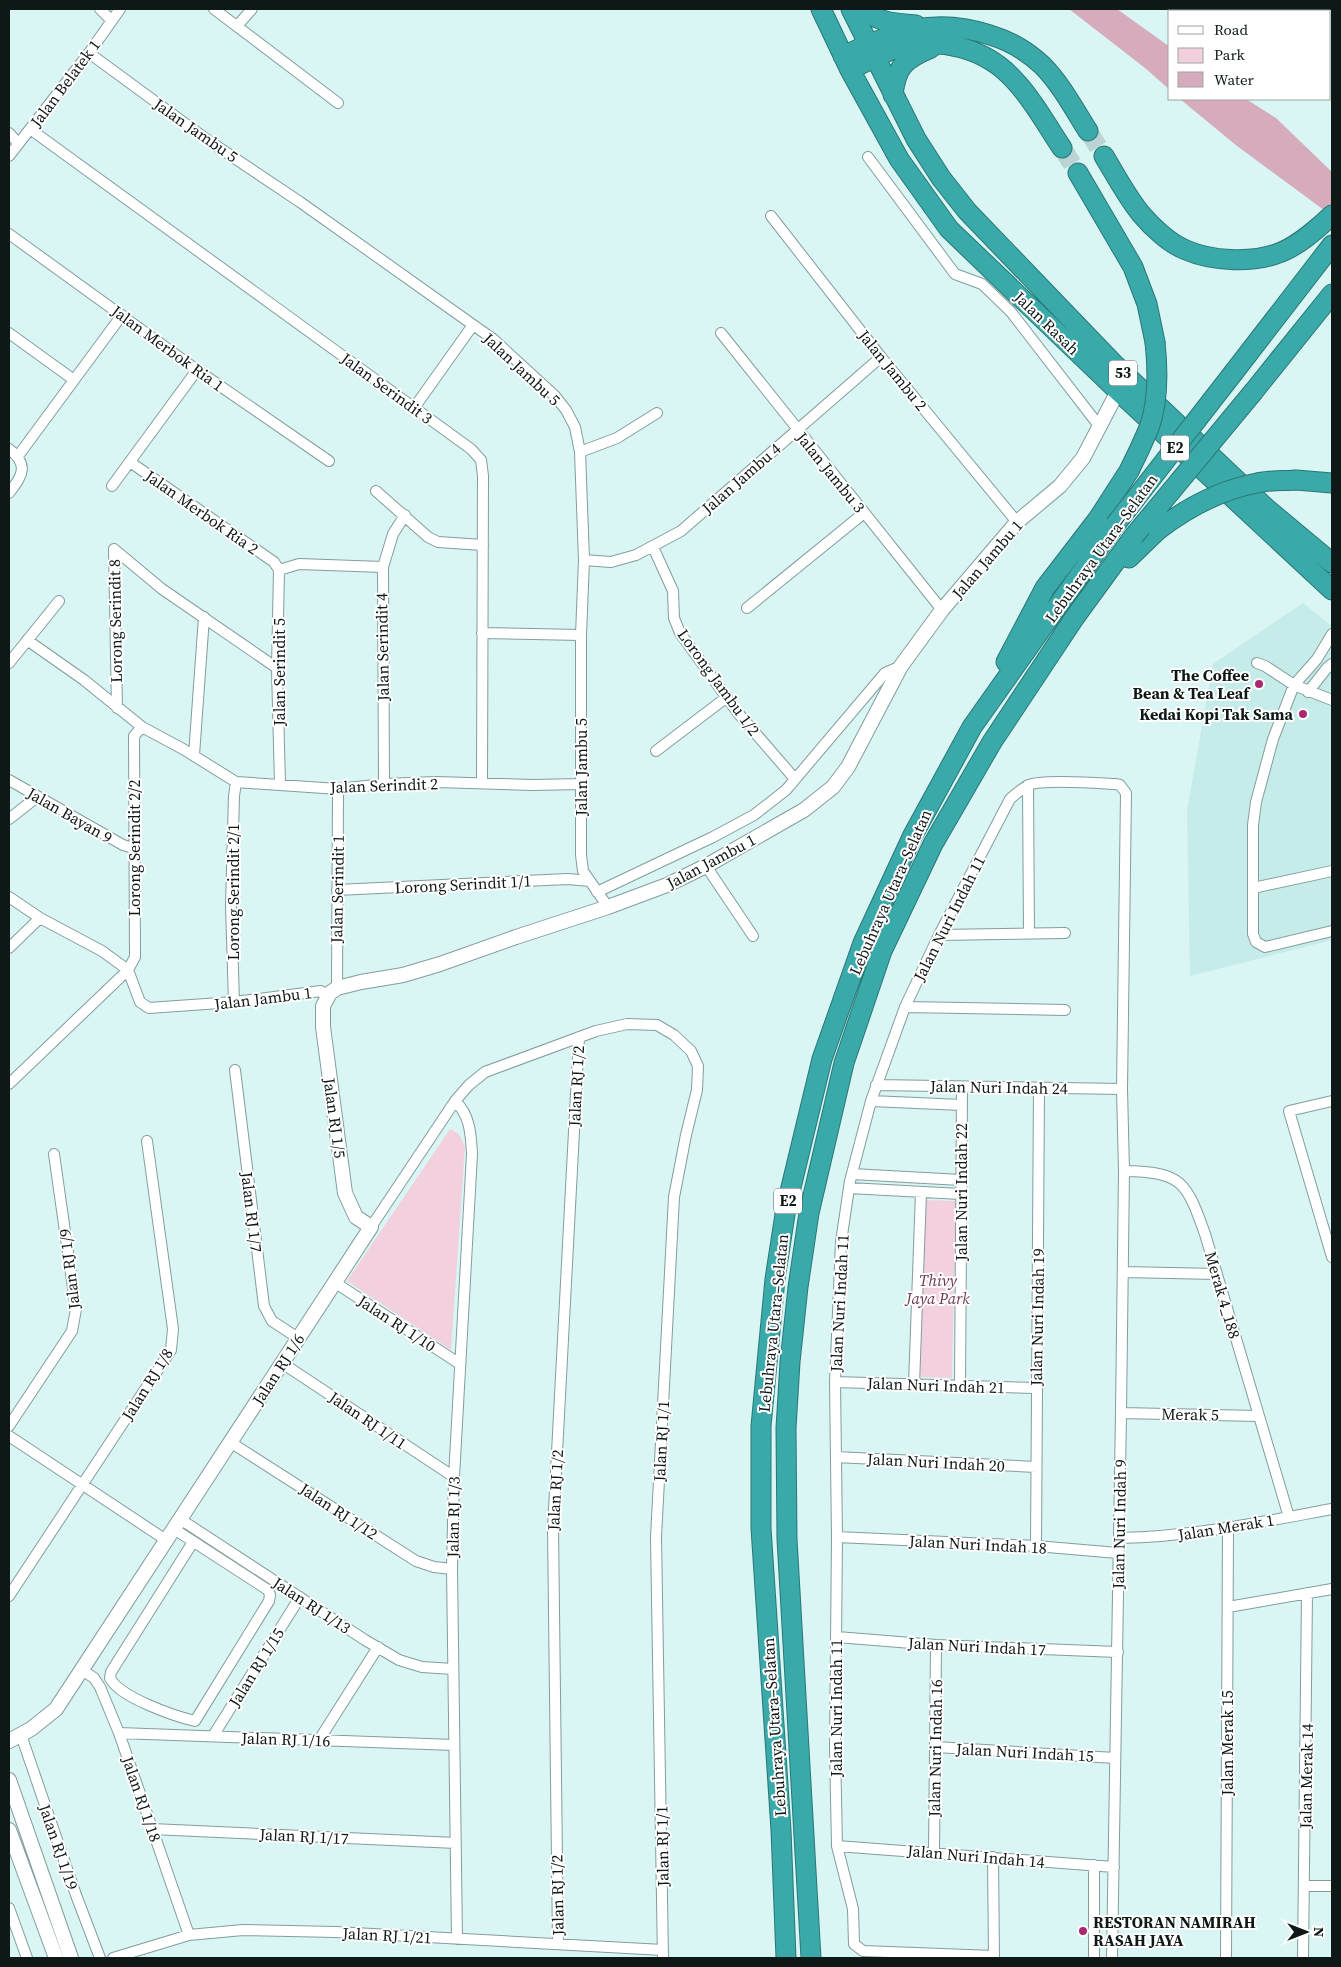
<svg xmlns="http://www.w3.org/2000/svg" width="1341" height="1967" font-family="'Source Serif 4',serif">
<rect width="100%" height="100%" fill="#d9f5f4"/>
<path fill="#c6ecea" d="M1303,603L1332,626V940L1190,976L1187,811L1213,664Z"/>
<path fill="#f3d0de" d="M450,1129L459,1134L465,1147L451,1350L347,1281Z
M923,1200L956,1201L952,1378L920,1377Z"/>
<path fill="#d6acbd" d="M1069,9H1117L1170,47V90L1145,68Z
M1180,99H1246L1276,118L1332,172V216L1237,146Z"/>
<g fill="none" stroke-linecap="round" stroke-linejoin="round">
<path stroke="#bbd4d3" stroke-width="19" stroke-dasharray="19 9" stroke-linecap="butt" d="M1088,131L1104,156
M1062,148L1078,173"/>
<g stroke="#839d9d" stroke-width="12">
<path id="street" d="M100,9L111,20
M214,9L338,103
M237,26L252,9
M89,53L209,141L300,202L493,339L555,396L566,410L575,427L580,452L584,560L581,635V855L583,871L608,907
M30,129L471,449L481,460L483,476L482,782
M9,133L18,143
M9,156L89,53L120,9
M868,157L955,274L982,284L1011,312L1100,427
M771,216L881,357L1017,522
M9,234L197,370L329,461
M9,333L74,380
M721,333L942,610
M414,408L473,325
M9,449C29,464 23,476 9,493
M580,452L617,438L657,413
M18,456L122,315
M130,462L274,562L279,570L277,668L280,784
M112,486L197,370
M376,491L428,537L438,542L483,545
M653,547L673,591L674,618L680,633L738,713L795,779
M584,560L611,562L636,555L681,531L881,357
M279,570L299,564L383,567
M747,608L864,513
M482,633L581,635
M1332,634L1317,659L1294,685L1273,739L1256,802L1253,825V934L1256,942L1265,947L1332,931
M27,640L84,680L142,727L183,749L236,782L338,789L384,784L436,782L533,785L582,784
M9,663L59,601
M1257,663L1265,666L1294,685L1332,700
M1308,692L1327,668L1332,664
M117,708L114,549L162,589L277,668
M656,751L727,697
M194,755L204,617
M9,780L123,845L133,848
M384,784L383,567L393,534L405,515
M1028,785L1029,934
M9,819L37,797
M706,866L753,936
M1253,888L1332,871
M337,890L568,879L590,881
M597,892L713,837L754,815L786,790L885,673L901,666
M9,897L40,918L102,951L128,970
M939,935L1065,933
M9,948L40,918
M128,970L140,1002L149,1008L234,1002L321,991L327,998
M337,988L338,789
M234,1002L231,906L234,796L236,782
M905,1007L1065,1010
M235,1070L264,1306L272,1321L298,1338
M9,1084L128,970L135,957L134,736L142,727
M876,1085L1122,1089
M455,1101C470,1115 471,1134 472,1154L454,1477L452,1569L457,1939
M871,1101L962,1105
M1332,1101L1289,1111L1332,1257
M1124,1171C1182,1172 1186,1181 1205,1234L1289,1517
M852,1174L961,1180
M849,1188L961,1194
M371,1227L455,1101L469,1085L485,1072L596,1031L627,1024L657,1025L674,1035L691,1051L698,1066L697,1090L686,1135L674,1197L656,1537L663,1958
M1123,1272L1217,1274
M334,1282L460,1364
M282,1363L454,1477
M835,1382L1036,1388
M914,1385L921,1192
M960,1386L962,1088
M1121,1413L1258,1416
M9,1426L72,1331L76,1309L54,1154
M9,1436L166,1540
M230,1442L416,1561L434,1567L452,1569
M836,1457L1036,1467
M180,1519L365,1640L399,1660L422,1667L453,1669
M174,1529L268,1590L270,1595L269,1601L195,1721C174,1716 119,1697 110,1678L111,1672L193,1542
M837,1537L1036,1546L1118,1553
M1119,1538C1191,1537 1262,1522 1332,1509
M1036,1546L1039,1088
M9,1596L171,1350L173,1329L147,1141
M1228,1607L1332,1589
M837,1637L936,1645L1118,1652
M82,1670L94,1678L100,1687L119,1733L189,1935
M119,1733L454,1745
M21,1735L76,1895L100,1958
M213,1736L300,1597
M319,1740L378,1647
M936,1747L1115,1758
M152,1829L456,1843
M837,1846L1114,1867
M934,1852L936,1645
M993,1857L994,1958
M1094,1865V1958
M1305,1886H1332
M9,1908L27,1958
M558,1944L553,1528L579,1037
M994,1956L863,1951L854,1944L853,1909L837,1846L835,1749L837,1537L835,1382L841,1242L850,1181L871,1101L905,1007L939,935L1010,799C1016,794 1022,788 1029,785C1042,779 1097,783 1115,784L1120,785L1126,793L1122,1089L1124,1171L1121,1413L1112,1958
M113,1958L189,1935L243,1930L336,1932L663,1950
M1226,1958L1228,1528
M1303,1958L1307,1593"/>
</g>
<g stroke="#839d9d" stroke-width="16">
<path id="secondary" d="M9,1741L31,1729L56,1709L371,1227L356,1217L345,1193L323,1027V1006L330,993L337,988L361,982L403,975L440,964L516,937L608,907L667,885L706,866L804,810L833,787L848,767L901,666L942,610L1017,522L1060,486L1083,458L1118,391
M9,1780L71,1958
M9,1830L56,1958"/>
</g>
<g stroke="#2a7776" stroke-width="21">
<path id="highway" d="M821,9L850,70L899,159L949,229L1118,391L1332,590
M851,9L916,139L941,178L967,211L1116,366L1266,508L1332,563
M864,9C878,23 896,23 916,25
M843,56C895,32 933,16 990,35C1010,41 1027,51 1042,65C1061,84 1074,109 1088,131
M850,70C864,63 879,54 895,49C938,36 986,47 1016,82C1034,101 1047,126 1062,148
M893,95C896,66 905,59 931,48
M1104,156C1116,176 1127,197 1141,214C1152,227 1170,244 1186,250C1211,261 1250,263 1276,254C1296,248 1317,229 1332,215
M1078,173L1133,267L1147,304L1155,342
M1234,372L1332,245
M1254,391L1332,294
M1296,480L1332,483
M1129,558L1158,530
M1006,662L1045,588L1098,519L1129,471
M786,1958L781,1830L761,1528V1426L775,1279L786,1208L822,1059L863,943L913,835L972,727L1115,525
M811,1958L787,1539L786,1428L790,1362L798,1287L809,1213L844,1063L882,951L933,844L992,742L1075,617L1134,536"/>
</g>
<use href="#street" stroke="#fff" stroke-width="10"/>
<use href="#secondary" stroke="#fff" stroke-width="14"/>
<use href="#highway" stroke="#39aaa9" stroke-width="19"/>
<g stroke="#2a7776" stroke-width="21" stroke-linecap="butt">
<path id="highway-bridge" d="M1129,471C1136,457 1143,442 1149,428C1159,401 1158,370 1155,342
M1115,525L1234,372
M1158,530C1188,507 1220,490 1257,483C1269,480 1283,481 1296,480
M1134,536L1254,391"/>
</g>
<use href="#highway-bridge" stroke="#39aaa9" stroke-width="19"/>
</g>
<g fill="#ac2770" stroke="#fff" stroke-width="2">
<circle cx="1259" cy="684" r="5"/>
<circle cx="1303" cy="714" r="5"/>
<circle cx="1083" cy="1931" r="5"/>
</g>
<g text-anchor="middle" stroke-width="4" stroke-linejoin="round" paint-order="stroke">
<g fill="#fff" stroke="#565d5d" stroke-width="1">
<rect x="1109" y="360.5" width="28" height="25" rx="4"/>
<rect x="1161" y="435.5" width="28" height="25" rx="4"/>
<rect x="774" y="1188.5" width="28" height="25" rx="4"/>
</g>
<g font-size="15" font-weight="bold" fill="#0e1817">
<text x="1123" y="378">53</text>
<text x="1175" y="453">E2</text>
<text x="788" y="1206">E2</text>
</g>
<g font-size="16" fill="#0e1817" stroke="#fff">
<text transform="translate(65 83) rotate(-53)" y="6">Jalan Belatek 1</text>
<text transform="translate(196 130) rotate(35)" y="6">Jalan Jambu 5</text>
<text transform="translate(1047 323) rotate(44)" y="6">Jalan Rasah</text>
<text transform="translate(168 348) rotate(36)" y="6">Jalan Merbok Ria 1</text>
<text transform="translate(522 369) rotate(43)" y="6">Jalan Jambu 5</text>
<text transform="translate(893 370) rotate(51)" y="6">Jalan Jambu 2</text>
<text transform="translate(387 388) rotate(36)" y="6">Jalan Serindit 3</text>
<text transform="translate(831 472) rotate(51)" y="6">Jalan Jambu 3</text>
<text transform="translate(741 478) rotate(-41)" y="6">Jalan Jambu 4</text>
<text transform="translate(202 512) rotate(35)" y="6">Jalan Merbok Ria 2</text>
<text transform="translate(1101 548) rotate(-54)" y="6">Lebuhraya Utara–Selatan</text>
<text transform="translate(987 559) rotate(-49)" y="6">Jalan Jambu 1</text>
<text transform="translate(115 621) rotate(-91)" y="6">Lorong Serindit 8</text>
<text transform="translate(382 647) rotate(-91)" y="6">Jalan Serindit 4</text>
<text transform="translate(279 672) rotate(-90)" y="6">Jalan Serindit 5</text>
<text transform="translate(719 682) rotate(54)" y="6">Lorong Jambu 1/2</text>
<text transform="translate(581 767) rotate(-90)" y="6">Jalan Jambu 5</text>
<text transform="translate(384 785) rotate(-2)" y="6">Jalan Serindit 2</text>
<text transform="translate(70 815) rotate(30)" y="6">Jalan Bayan 9</text>
<text transform="translate(134 848) rotate(-90)" y="6">Lorong Serindit 2/2</text>
<text transform="translate(711 861) rotate(-28)" y="6">Jalan Jambu 1</text>
<text transform="translate(463 884) rotate(-3)" y="6">Lorong Serindit 1/1</text>
<text transform="translate(337 889) rotate(-89)" y="6">Jalan Serindit 1</text>
<text transform="translate(233 892) rotate(-90)" y="6">Lorong Serindit 2/1</text>
<text transform="translate(890 892) rotate(-66)" y="6">Lebuhraya Utara–Selatan</text>
<text transform="translate(949 918) rotate(-63)" y="6">Jalan Nuri Indah 11</text>
<text transform="translate(263 998) rotate(-7)" y="6">Jalan Jambu 1</text>
<text transform="translate(576 1086) rotate(-87)" y="6">Jalan RJ 1/2</text>
<text transform="translate(999 1087) rotate(1)" y="6">Jalan Nuri Indah 24</text>
<text transform="translate(335 1118) rotate(82)" y="6">Jalan RJ 1/5</text>
<text transform="translate(961 1192) rotate(-90)" y="6">Jalan Nuri Indah 22</text>
<text transform="translate(252 1212) rotate(83)" y="6">Jalan RJ 1/7</text>
<text transform="translate(69 1269) rotate(-97)" y="6">Jalan RJ 1/9</text>
<text transform="translate(1223 1295) rotate(74)" y="6">Merak 4_188</text>
<text transform="translate(839 1303) rotate(-87)" y="6">Jalan Nuri Indah 11</text>
<text transform="translate(1037 1317) rotate(-89)" y="6">Jalan Nuri Indah 19</text>
<text transform="translate(397 1323) rotate(33)" y="6">Jalan RJ 1/10</text>
<text transform="translate(773 1323) rotate(-84)" y="6">Lebuhraya Utara–Selatan</text>
<text transform="translate(278 1369) rotate(-57)" y="6">Jalan RJ 1/6</text>
<text transform="translate(147 1384) rotate(-58)" y="6">Jalan RJ 1/8</text>
<text transform="translate(936 1385) rotate(2)" y="6">Jalan Nuri Indah 21</text>
<text transform="translate(1190 1414) rotate(1)" y="6">Merak 5</text>
<text transform="translate(368 1420) rotate(34)" y="6">Jalan RJ 1/11</text>
<text transform="translate(661 1441) rotate(-87)" y="6">Jalan RJ 1/1</text>
<text transform="translate(936 1462) rotate(3)" y="6">Jalan Nuri Indah 20</text>
<text transform="translate(555 1490) rotate(-87)" y="6">Jalan RJ 1/2</text>
<text transform="translate(339 1511) rotate(33)" y="6">Jalan RJ 1/12</text>
<text transform="translate(453 1517) rotate(-89)" y="6">Jalan RJ 1/3</text>
<text transform="translate(1119 1524) rotate(-89)" y="6">Jalan Nuri Indah 9</text>
<text transform="translate(1226 1527) rotate(-9)" y="6">Jalan Merak 1</text>
<text transform="translate(978 1544) rotate(3)" y="6">Jalan Nuri Indah 18</text>
<text transform="translate(312 1605) rotate(33)" y="6">Jalan RJ 1/13</text>
<text transform="translate(977 1646) rotate(3)" y="6">Jalan Nuri Indah 17</text>
<text transform="translate(256 1667) rotate(-58)" y="6">Jalan RJ 1/15</text>
<text transform="translate(836 1708) rotate(-90)" y="6">Jalan Nuri Indah 11</text>
<text transform="translate(774 1727) rotate(-94)" y="6">Lebuhraya Utara–Selatan</text>
<text transform="translate(286 1739) rotate(2)" y="6">Jalan RJ 1/16</text>
<text transform="translate(1227 1743) rotate(-90)" y="6">Jalan Merak 15</text>
<text transform="translate(935 1748) rotate(-89)" y="6">Jalan Nuri Indah 16</text>
<text transform="translate(1025 1752) rotate(3)" y="6">Jalan Nuri Indah 15</text>
<text transform="translate(1306 1776) rotate(-89)" y="6">Jalan Merak 14</text>
<text transform="translate(142 1799) rotate(71)" y="6">Jalan RJ 1/18</text>
<text transform="translate(304 1836) rotate(3)" y="6">Jalan RJ 1/17</text>
<text transform="translate(662 1846) rotate(-91)" y="6">Jalan RJ 1/1</text>
<text transform="translate(59 1847) rotate(71)" y="6">Jalan RJ 1/19</text>
<text transform="translate(976 1856) rotate(5)" y="6">Jalan Nuri Indah 14</text>
<text transform="translate(557 1895) rotate(-91)" y="6">Jalan RJ 1/2</text>
<text transform="translate(387 1935) rotate(3)" y="6">Jalan RJ 1/21</text>
</g>
<g font-size="16" font-weight="bold" fill="#0e1817" stroke="#fff" text-anchor="end">
<text x="1249" y="681">The Coffee<tspan x="1249" dy="18">Bean &amp; Tea Leaf</tspan></text>
<text x="1293" y="720">Kedai Kopi Tak Sama</text>
<text x="1093" y="1928" text-anchor="start">RESTORAN NAMIRAH<tspan x="1093" dy="18">RASAH JAYA</tspan></text>
</g>
<g font-size="16" font-style="italic" fill="#703952" stroke="#fff">
<text x="938" y="1286">Thivy<tspan x="938" dy="18">Jaya Park</tspan></text>
</g>
</g>
<rect width="1341" height="1967" fill="none" stroke="#0e1817" stroke-width="20"/>
<rect x="1168" y="10" width="162" height="90" fill="#ffffff" stroke="#9fa3a2"/>
<rect x="1178" y="26" width="25" height="8" fill="#ffffff" stroke="#9fa3a2"/>
<text x="1214" y="35" font-size="15" fill="#0e1817">Road</text>
<rect x="1178" y="48" width="25" height="15" fill="#f3d0de" stroke="#9fa3a2"/>
<text x="1214" y="60" font-size="15" fill="#0e1817">Park</text>
<rect x="1178" y="72" width="25" height="15" fill="#d6acbd" stroke="#9fa3a2"/>
<text x="1214" y="85" font-size="15" fill="#0e1817">Water</text>
<g transform="translate(1306 1932) rotate(90)" stroke="#ffffff" stroke-width="4" paint-order="stroke">
<path d="M0-4L9 19L0 12L-9 19Z" fill="#0e1817"/>
<text y="-8" font-size="14" font-weight="bold" text-anchor="middle" fill="#0e1817">N</text>
</g>
</svg>
